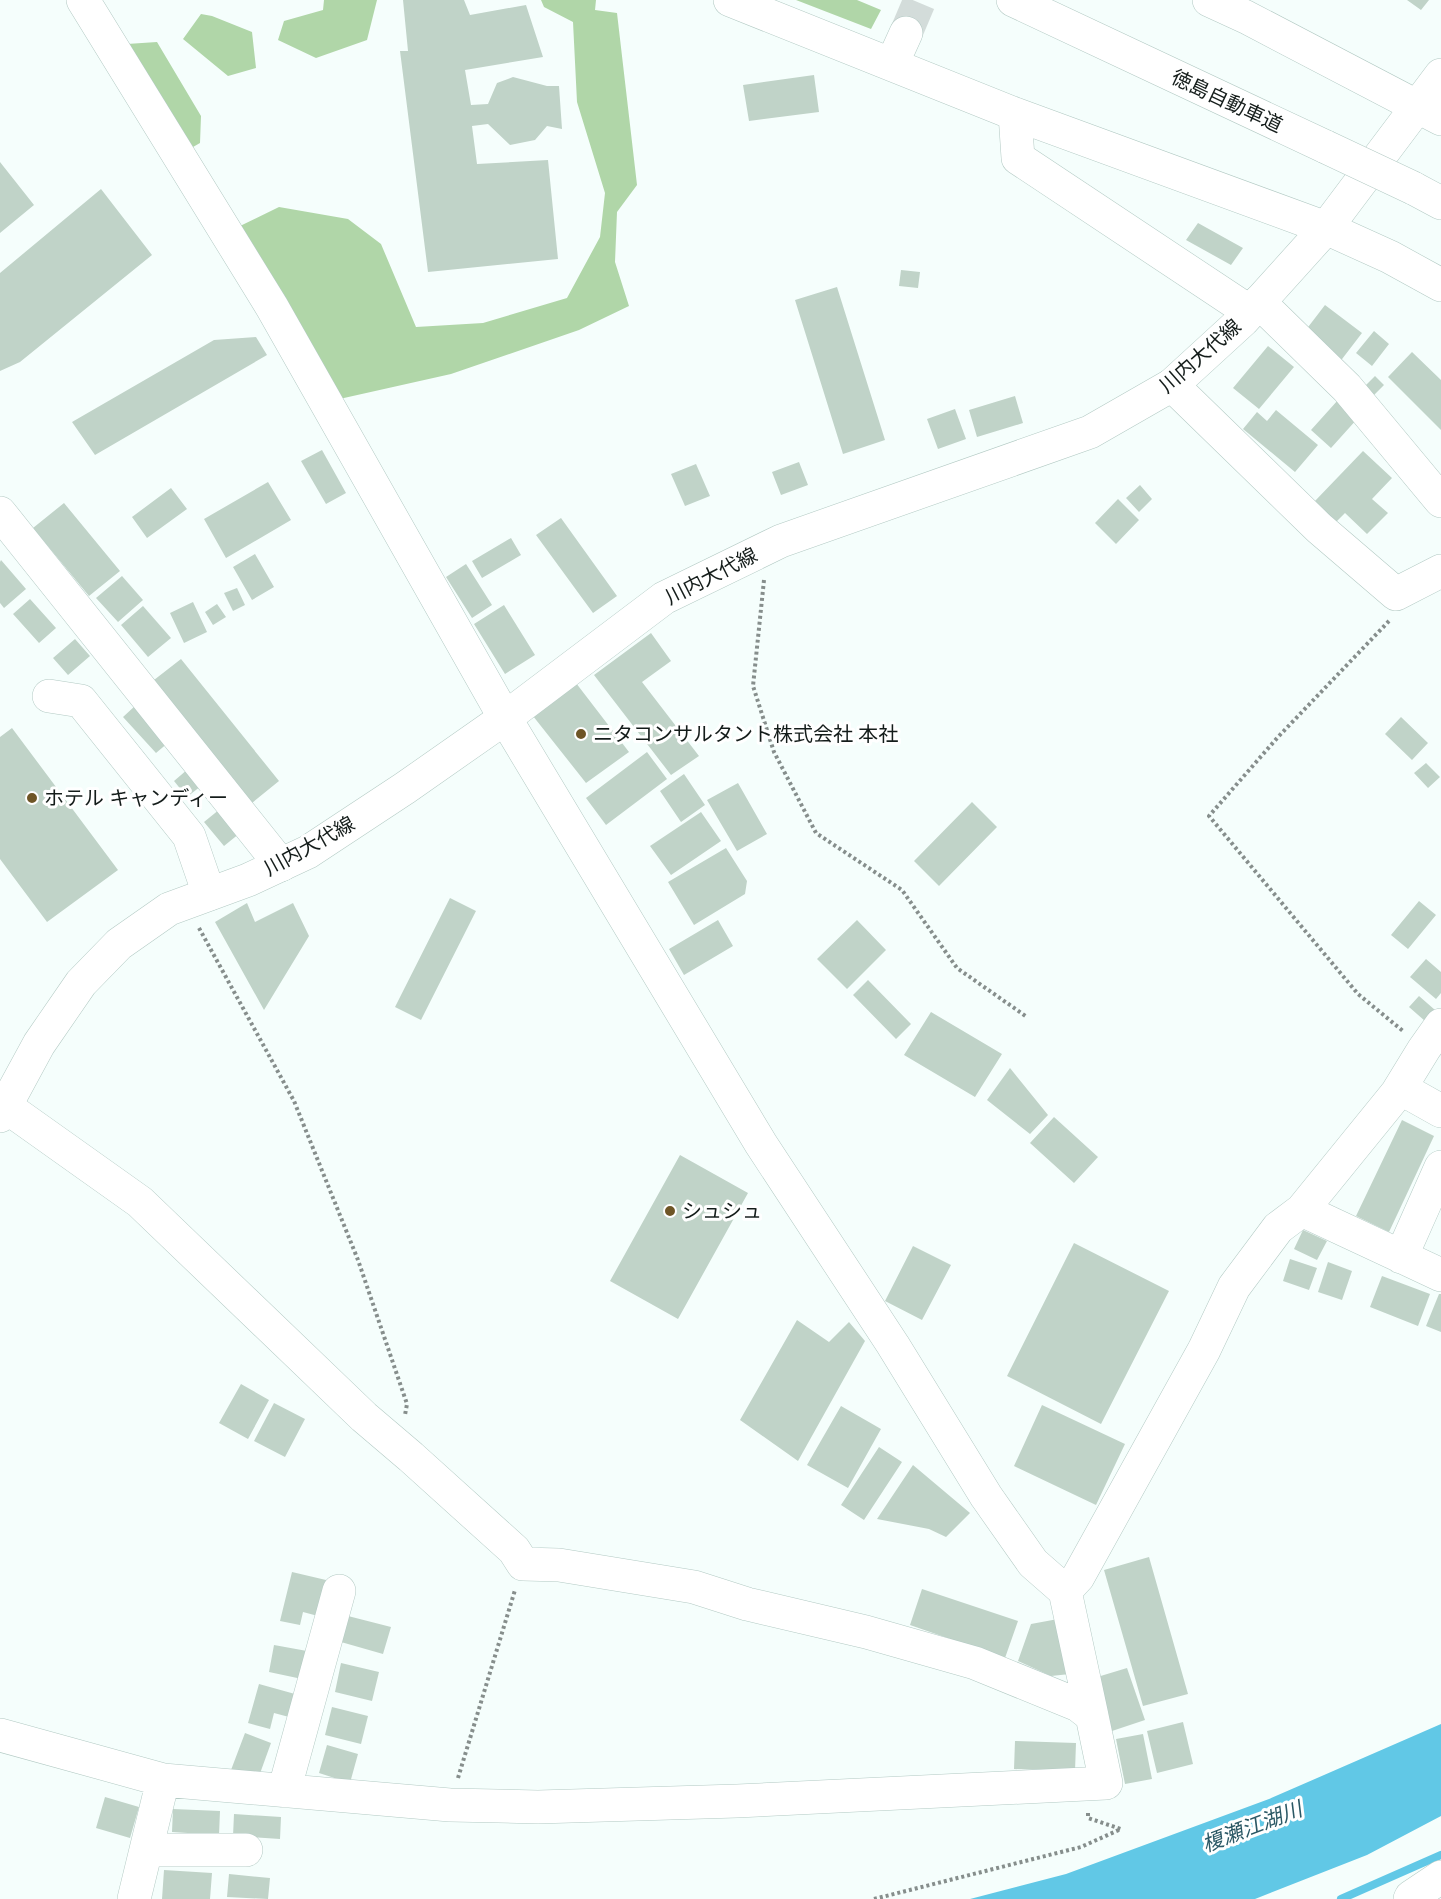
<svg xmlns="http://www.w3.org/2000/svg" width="1441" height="1899" font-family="Poppins,'Noto Sans JP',sans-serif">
<rect width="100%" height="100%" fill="#f5fefc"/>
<path fill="#b0d6a8" d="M324,0H377L367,40L316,58L278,40L284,21L323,10Z
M541,0H596L595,10L617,13L637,185L617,212L615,262L629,306L579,330L451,374L335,400L240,226L279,207L348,219L381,244L416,327L483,323L567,298L600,237L605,193L577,102L573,22L544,7Z
M796,0H857L881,10L871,29Z
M201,14L212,16L252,32L256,68L228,76L183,39Z
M157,42L201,116L200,143L193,147L127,44Z"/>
<path fill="#61c8e6" d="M1441,1724V1816L1367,1855L1255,1899H970L1066,1874L1269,1799Z"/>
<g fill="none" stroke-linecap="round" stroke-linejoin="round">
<path stroke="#61c8e6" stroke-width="8" d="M1341,1899L1441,1855"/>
</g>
<path fill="#c0d3c8" d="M403,0H464L470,15L526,5L543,57L465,70L471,105L488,104L497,83L513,77L547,86H559L562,129L547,126L535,140L510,145L488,124L472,126L477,164L548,160L558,259L428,272L400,51H408Z
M1407,0H1429L1421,10Z
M814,75L819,112L749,121L743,85Z
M0,162L34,205L0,233Z
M101,189L152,255L20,362L0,371V273Z
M1198,223L1243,248L1231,265L1186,240Z
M901,270L920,272L918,288L899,286Z
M837,287L885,440L843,454L795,300Z
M1325,305L1362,333L1339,363L1302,335Z
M1374,331L1389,344L1372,366L1356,353Z
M256,337L267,355L95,455L72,422L214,340Z
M1268,346L1294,367L1259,409L1233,388Z
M1412,352L1441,380V430L1388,377Z
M1375,376L1384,385L1369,400L1360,391Z
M1015,396L1023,423L977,437L969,410Z
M1338,400L1358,418L1331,448L1311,430Z
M955,409L966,439L938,449L927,419Z
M1276,410L1318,445L1295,472L1243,429L1257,412L1267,421Z
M322,450L346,493L326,504L301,461Z
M1363,451L1392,478L1372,499L1388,513L1367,534L1345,513L1336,522L1314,502Z
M799,462L808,485L781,495L772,472Z
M696,464L710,496L685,506L671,474Z
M268,482L291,520L226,558L204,519Z
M1140,485L1152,499L1139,512L1126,498Z
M171,488L187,509L147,538L132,517Z
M1118,499L1139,520L1116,544L1095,523Z
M64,503L120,571L89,596L33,528Z
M561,518L617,596L593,613L536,535Z
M511,538L521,555L482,578L472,561Z
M255,554L274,587L252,600L233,567Z
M1,560L26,589L4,608L0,603V562Z
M466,564L492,605L472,618L446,577Z
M122,576L143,600L118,622L96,598Z
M237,588L245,605L233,611L224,593Z
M30,599L56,628L39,643L13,614Z
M193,602L207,632L184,643L170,613Z
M217,604L226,617L213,625L205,612Z
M504,605L535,655L505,674L474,624Z
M143,606L171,638L148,657L121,625Z
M651,633L671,661L642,682L699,756L671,775L594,675Z
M75,639L90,656L68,675L53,658Z
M181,659L279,781L252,803L154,680Z
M576,683L629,752L586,783L533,716Z
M136,705L169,742L156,753L123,717Z
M1401,717L1428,743L1412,760L1385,734Z
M12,728L118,870L47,922L0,859V737Z
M647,752L667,779L606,825L586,798Z
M1426,763L1440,777L1428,788L1414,773Z
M188,769L201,786L187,797L174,781Z
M684,774L705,805L681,822L660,791Z
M738,783L767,834L737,851L707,800Z
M972,802L997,827L939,886L914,861Z
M220,809L240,833L224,846L204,822Z
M701,812L721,841L671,875L650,846Z
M726,848L747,881L745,894L694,925L668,882Z
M450,898L476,911L421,1020L395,1007Z
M1419,901L1436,915L1408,949L1391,935Z
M247,903L255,922L293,903L309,936L264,1010L215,922Z
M718,920L733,946L684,975L669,949Z
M857,920L886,950L847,989L817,959Z
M1426,959L1441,972V993L1436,999L1410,977Z
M868,980L911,1024L896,1039L853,995Z
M1419,996L1435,1010L1425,1021L1409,1007Z
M931,1012L1002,1054L975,1097L904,1055Z
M1010,1068L1048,1115L1030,1134L987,1100Z
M1054,1117L1098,1157L1074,1183L1030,1143Z
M1402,1120L1434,1136L1389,1232L1356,1216Z
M680,1155L748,1193L678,1319L610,1281Z
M1303,1230L1327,1241L1317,1260L1294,1249Z
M1074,1243L1169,1291L1101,1424L1007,1376Z
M913,1246L951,1265L922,1320L885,1301Z
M1290,1259L1317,1268L1309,1290L1283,1281Z
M1328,1262L1352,1271L1342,1300L1318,1292Z
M1382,1276L1430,1294L1418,1326L1370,1307Z
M1439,1294H1441V1332L1426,1326Z
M797,1320L829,1342L849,1322L865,1341L798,1461L740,1420Z
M241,1384L269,1400L248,1439L219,1423Z
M274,1403L305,1419L285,1457L254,1441Z
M1042,1405L1125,1444L1096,1505L1014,1466Z
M841,1406L881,1429L848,1488L807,1465Z
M879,1447L902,1462L864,1520L841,1505Z
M913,1465L970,1513L946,1537L929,1529L877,1519Z
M1149,1557L1188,1694L1143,1706L1104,1570Z
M292,1572L326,1580L318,1616L303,1612L300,1625L280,1621Z
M922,1589L1018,1621L1005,1658L910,1625Z
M348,1616L391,1627L383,1654L341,1642Z
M1058,1619L1070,1674L1051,1676L1018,1661L1031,1624Z
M274,1645L307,1651L302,1679L269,1672Z
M341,1663L379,1672L372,1701L335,1692Z
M1127,1668L1145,1720L1112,1731L1094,1678Z
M259,1684L295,1694L289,1717L274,1713L270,1729L248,1723Z
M332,1707L368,1716L361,1744L325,1735Z
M1183,1722L1193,1764L1157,1773L1147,1731Z
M245,1733L271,1743L258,1779L231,1770Z
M1143,1734L1152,1779L1125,1784L1116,1739Z
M1015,1741L1076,1743L1075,1771L1014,1769Z
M327,1745L358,1754L350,1783L319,1773Z
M105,1797L139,1807L130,1838L96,1828Z
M173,1809L220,1811L219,1835L172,1832Z
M234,1814L281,1817L280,1839L233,1836Z
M164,1870L212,1873L210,1899H162Z
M229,1874L270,1878L268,1899L227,1897Z"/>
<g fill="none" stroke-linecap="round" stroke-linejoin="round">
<path stroke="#d3dcda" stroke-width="33" stroke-dasharray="33 16" stroke-linecap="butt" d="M906,33L920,0"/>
<g stroke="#b3cac4" stroke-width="34">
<path id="minor" d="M730,0L1015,114L1326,228L1390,257L1441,285
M1209,0L1246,17L1441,119
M892,64L906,33
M1015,114L1018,158L1250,312
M1259,302L1347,388L1441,501
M1172,385L1319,528L1396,594L1441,571
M0,513L281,865
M49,696L81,701L189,836L209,894
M1400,1088L1441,1111
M5,1106L140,1202L364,1417L411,1457L514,1550L523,1564L559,1565L694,1587L747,1604L866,1632L975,1663L1078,1705L1092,1716L1065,1591L1033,1563L986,1496L893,1345L761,1144L505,718L272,307L83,0
M1302,1210L1441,1275
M1401,1257L1441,1167
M1065,1591L1078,1577L1204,1350L1234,1287L1278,1228L1302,1210L1397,1093L1424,1049L1441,1025
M0,1735L163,1780L450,1805L538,1807L737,1801L1106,1783L1092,1716
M284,1791L339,1591
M146,1850H246
M134,1899L163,1780
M1410,1899L1411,1897L1441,1877"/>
</g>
<g stroke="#b3cac4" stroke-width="34">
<path id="major" d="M0,1116L39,1044L81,983L119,944L169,909L248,880L308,852L405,788L505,718L664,598L781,541L1090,432L1172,385L1243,320L1326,228L1441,75"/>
</g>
<g stroke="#b3cac4" stroke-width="34">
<path id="highway" d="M1013,0L1326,147
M1413,188L1441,203"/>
</g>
<path stroke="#868e8c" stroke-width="4" stroke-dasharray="3 3" stroke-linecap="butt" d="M764,580L753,686L774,752L816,833L902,890L957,968L1027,1017
M1389,621L1278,737L1209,816L1358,994L1403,1031
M199,928L294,1101L358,1260L407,1404L405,1415
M458,1778L515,1590
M874,1899L1081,1847L1121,1829L1088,1818V1812"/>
<use href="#minor" stroke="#fff" stroke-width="33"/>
<use href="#major" stroke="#fff" stroke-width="33"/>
<use href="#highway" stroke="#fff" stroke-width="33"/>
<g stroke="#b3cac4" stroke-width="34" stroke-linecap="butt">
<path id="highway-bridge" d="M1326,147L1413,188"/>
</g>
<use href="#highway-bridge" stroke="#fff" stroke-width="33"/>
</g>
<g fill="#6e5526" stroke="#fff" stroke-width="2">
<circle cx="581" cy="734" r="6"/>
<circle cx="32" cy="798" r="6"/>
<circle cx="670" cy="1211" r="6"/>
</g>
<g text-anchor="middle" stroke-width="6" stroke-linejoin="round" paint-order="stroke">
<g font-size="20" fill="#141c1a" stroke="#fff">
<text transform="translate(1227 101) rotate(25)" y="7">徳島自動車道</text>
<text transform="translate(1200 356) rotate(-41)" y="7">川内大代線</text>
<text transform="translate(711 576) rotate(-27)" y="7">川内大代線</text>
<text transform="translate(309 846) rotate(-29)" y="7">川内大代線</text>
</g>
<g font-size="20" fill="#141c1a" stroke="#fff" text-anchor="start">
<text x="593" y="741">ニタコンサルタント株式会社 本社</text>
<text x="44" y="805">ホテル キャンディー</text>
<text x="682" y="1218">シュシュ</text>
</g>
<g font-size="21" font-style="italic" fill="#2b5865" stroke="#fff">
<text transform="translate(1252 1827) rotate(-21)" y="7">榎瀬江湖川</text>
</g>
</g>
</svg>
